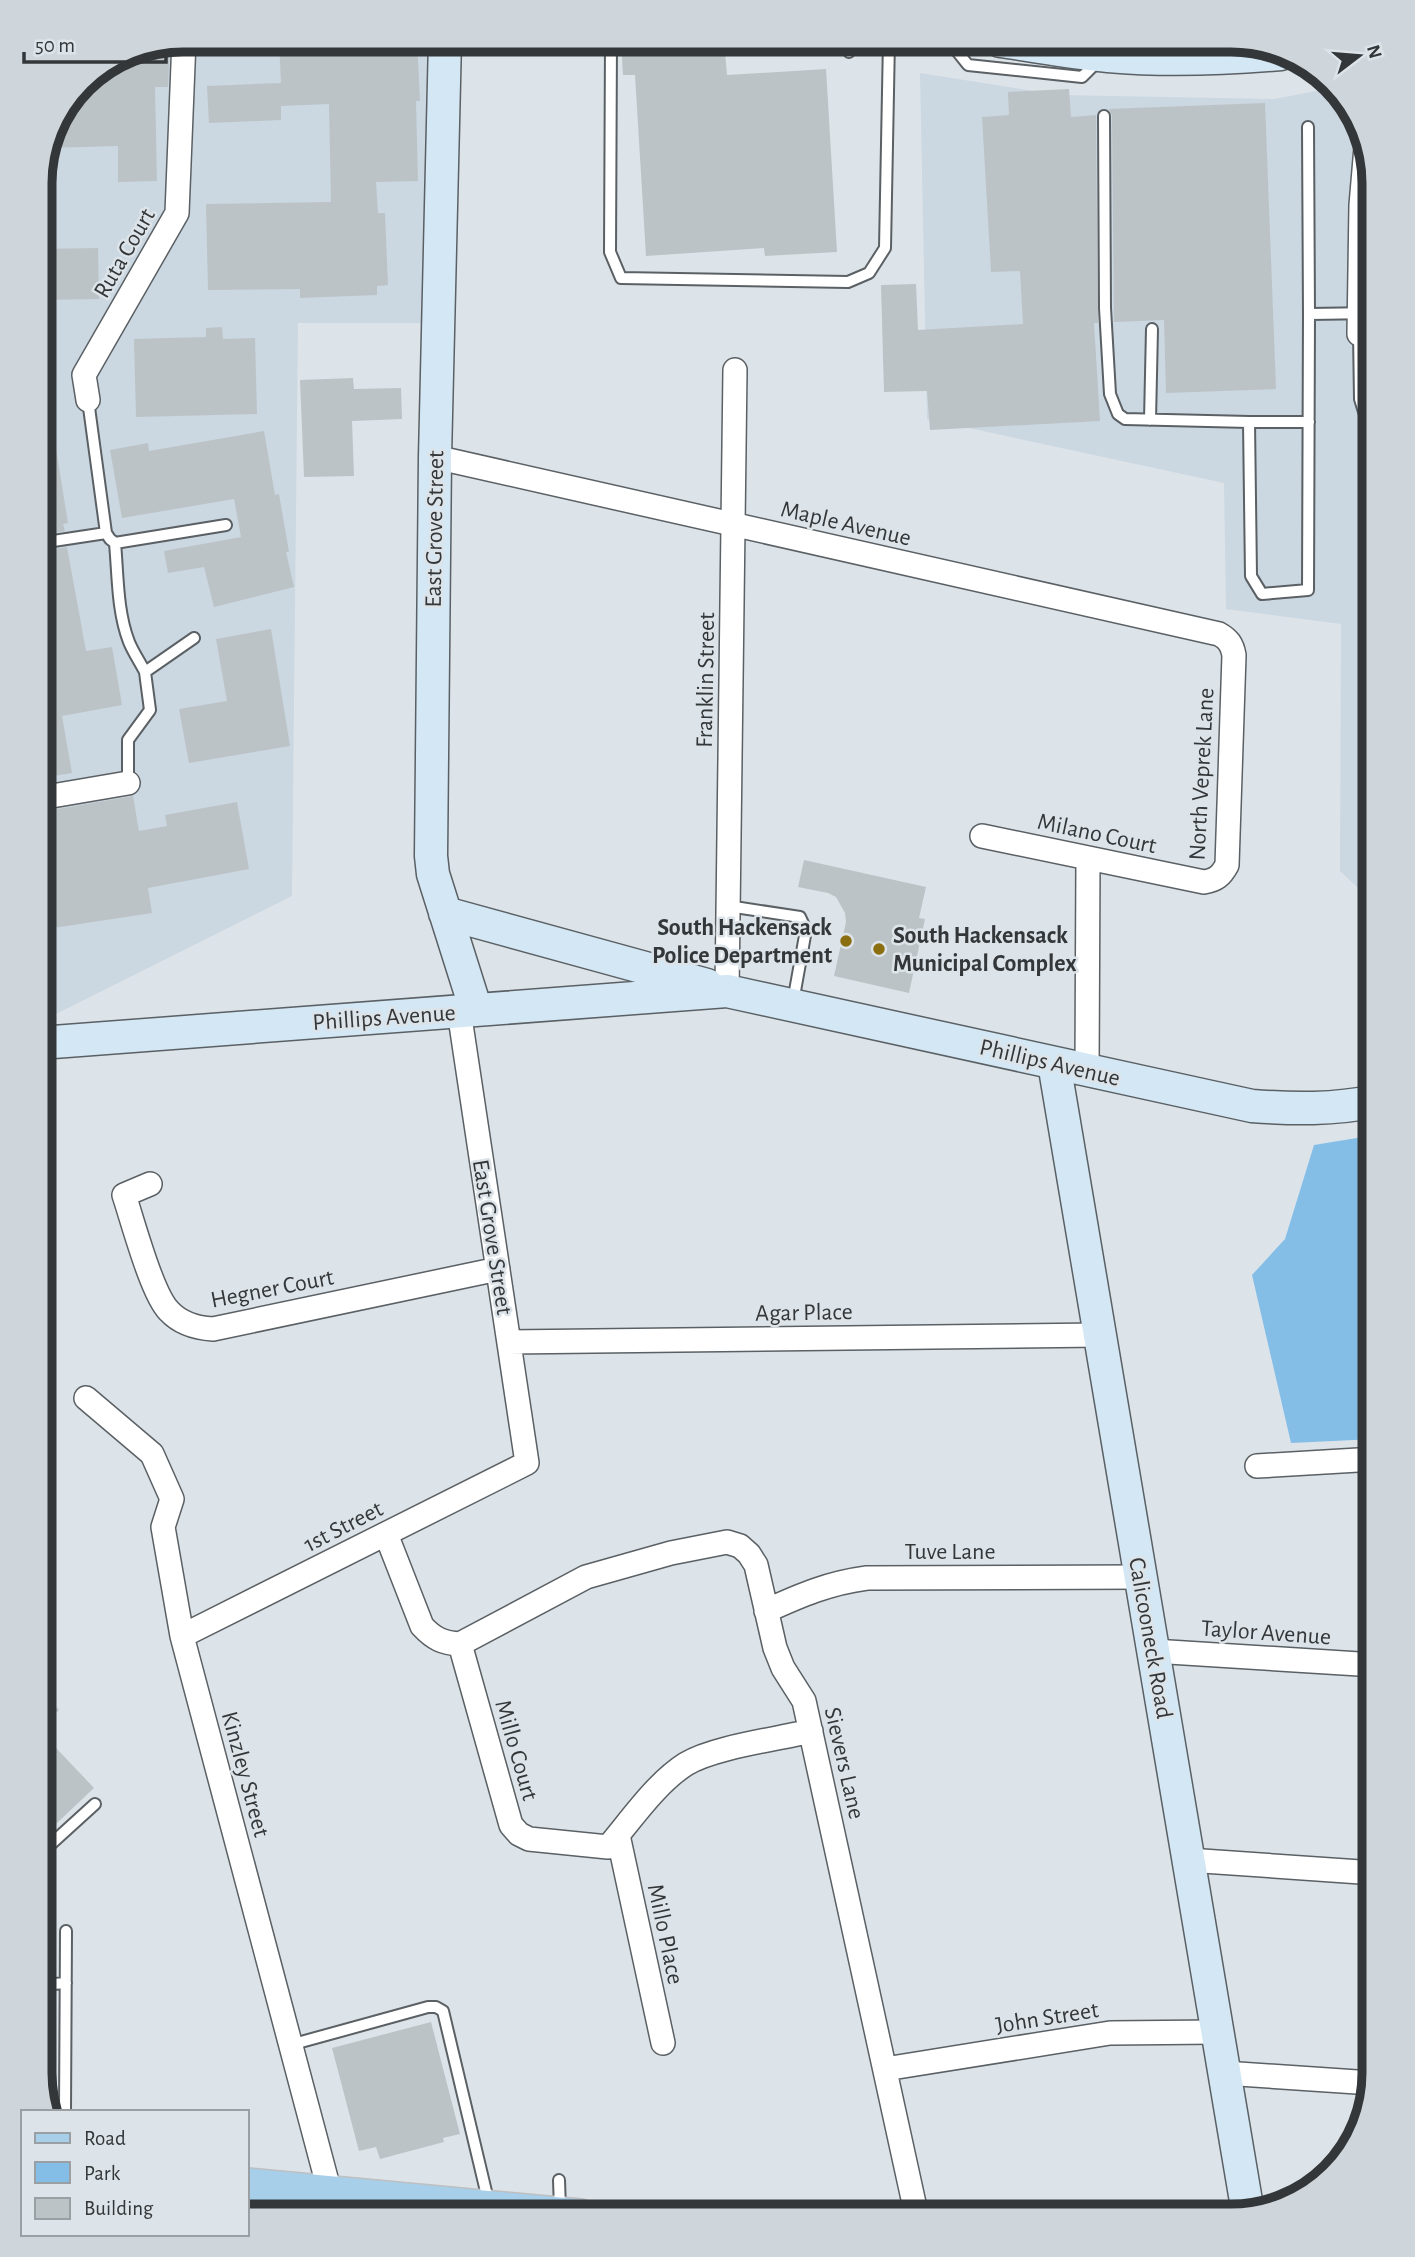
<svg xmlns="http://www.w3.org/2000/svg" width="1415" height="2257" font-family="'Alegreya Sans',sans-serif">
<rect width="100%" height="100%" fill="#dde4e9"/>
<path fill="#cbd7e1" d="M184,40H445L446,323H298L292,896L40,1022L41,175L55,121L82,82L129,51Z
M920,73L1059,95L1274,99L1332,88L1360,120L1375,184V904L1340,871L1341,624L1226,609L1224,483L927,419Z
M40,1342L49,1384L40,1387Z"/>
<path fill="#84bee7" d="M1375,1135V1439L1291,1443L1252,1275L1285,1239L1314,1145Z"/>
<path fill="#bcc3c7" d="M279,40H417L420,101H416L418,181L376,182L378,213H385L388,285L377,286V295L300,298V289L208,290L206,204L331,202L329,104L281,106V120L209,123L207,86L281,83Z
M621,40H724L727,75L826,69L837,252L765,256L764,248L646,256L635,75H623Z
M170,43L168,87H155L157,181L118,182V146L48,148L55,121L82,82L129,51Z
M1069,89L1071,117L1096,115L1098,323H1094L1100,421L930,430L927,391L884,392L881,285L916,284L918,330L1023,324L1020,271L991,272L982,117L1009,115L1008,92Z
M1265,103L1276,389L1166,393L1164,320L1114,322L1112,116L1109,109Z
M98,248L99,299L41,300V249Z
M222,327L223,339L255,338L257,414L136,417L134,339L206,337V328Z
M353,378L354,389L401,388L402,419L352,421L354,476L304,477L300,380Z
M49,405L68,523L63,524L65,531L40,535V406Z
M264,431L275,495L279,494L289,552H286L294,587L214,607L204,567L168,573L164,551L241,537L234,499L122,518L110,450L148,443L149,451Z
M67,547L86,651L112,647L122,705L62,716L72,773L53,776L50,765L40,767V551Z
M271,629L290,746L189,763L179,709L227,701L216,639Z
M133,796L139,831L167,826L165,815L237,802L249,869L148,888L152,913L40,930V812Z
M804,860L926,887L919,918L925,919L909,993L834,976L846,922L845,913L836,897L828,893L798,887Z
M40,1690L59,1710L40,1728Z
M40,1731L94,1788L40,1839Z
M431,2022L460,2134L443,2138L444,2142L380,2159L376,2147L359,2151L332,2048Z"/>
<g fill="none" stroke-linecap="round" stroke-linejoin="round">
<g stroke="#5a6064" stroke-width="14">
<path id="lane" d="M611,40L610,252L621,278L848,282L869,273L885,248L889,40
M948,40L968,65L1082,77L1098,61
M849,52L850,40
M1104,116L1105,308L1110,394L1118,414L1125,419L1249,422L1251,576L1262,594L1308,590L1309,314
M1308,127L1309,314L1375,313
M1359,334L1360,399L1375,447
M1360,384H1375
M88,400L106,533L110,539L115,543L226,525
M1150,420L1152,329
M1249,422H1309
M40,543L106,533
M115,543C118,575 117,611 129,642C133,652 140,662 145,672
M128,783V740L150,710L145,672L194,638
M728,906L800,917L806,930L793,1002
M40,1854L95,1804
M40,1985L66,1983
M290,2045L428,2007H436L443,2011L489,2204
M65,2112L66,1931
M559,2180L560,2209"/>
</g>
<g stroke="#5a6064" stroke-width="26">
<path id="street" d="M1359,334L1361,205L1366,147
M88,400L84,375L177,213L184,40
M435,457L1219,634C1228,639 1232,644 1234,655L1227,865C1221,876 1216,880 1204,882L982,836
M40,798L128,783
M727,991L735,370
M1087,1071L1088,858
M150,1184L124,1195C133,1222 152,1294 169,1311C181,1324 196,1328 213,1329L498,1269
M509,1342L1100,1335
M86,1398L152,1454L172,1499L163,1527L182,1636L330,2193
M1257,1466L1375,1459
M386,1534L422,1626C434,1639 443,1643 460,1644
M766,1611C801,1595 829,1583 867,1578L1141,1577
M182,1636L527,1463L459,1011
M460,1644L586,1577L671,1553L727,1542L740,1546L749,1554L756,1565L775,1648L783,1668L804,1701L917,2217
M460,1644L511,1825L519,1834L529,1839L608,1847C631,1820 656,1783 686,1764C714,1747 778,1739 811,1731
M1153,1651L1375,1665
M618,1835L663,2043
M1188,1860L1375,1873
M885,2069L1110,2033L1217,2032
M1224,2073L1372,2083"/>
</g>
<g stroke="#5a6064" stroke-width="35">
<path id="secondary" d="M445,40L435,457L431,856L433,874L476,1010
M1000,41C1036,46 1072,53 1108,56C1165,61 1223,59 1281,54
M445,913L707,985
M40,1043L727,991L1252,1106C1293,1109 1334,1110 1375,1101
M1054,1063L1248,2213"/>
</g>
<g stroke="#bebfc0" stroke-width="38">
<path id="primary" d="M247,2186L580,2217"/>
</g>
<use href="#lane" stroke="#fff" stroke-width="10"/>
<use href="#street" stroke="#fff" stroke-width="23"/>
<use href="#secondary" stroke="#d3e7f4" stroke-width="32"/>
<use href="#primary" stroke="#a7cfea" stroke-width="35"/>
</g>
<g fill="#8a6e0f" stroke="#dde4e9" stroke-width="2.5">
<circle cx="846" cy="941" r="7"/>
<circle cx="879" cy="949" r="7"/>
</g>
<g text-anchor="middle" stroke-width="5" stroke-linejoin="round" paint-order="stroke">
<g font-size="24" fill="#343739" stroke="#dde4e9">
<text transform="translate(124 253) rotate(-60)" y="8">Ruta Court</text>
<text transform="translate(846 523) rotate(13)" y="8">Maple Avenue</text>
<text transform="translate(434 529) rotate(-89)" y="8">East Grove Street</text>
<text transform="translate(705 680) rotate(-89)" y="8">Franklin Street</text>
<text transform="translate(1201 774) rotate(-87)" y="8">North Veprek Lane</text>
<text transform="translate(1097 833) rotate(12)" y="8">Milano Court</text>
<text transform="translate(384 1017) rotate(-4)" y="8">Phillips Avenue</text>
<text transform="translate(1050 1062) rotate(13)" y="8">Phillips Avenue</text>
<text transform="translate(493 1237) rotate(81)" y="8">East Grove Street</text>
<text transform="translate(272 1288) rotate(-11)" y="8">Hegner Court</text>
<text transform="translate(804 1312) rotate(-1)" y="8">Agar Place</text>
<text transform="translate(343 1526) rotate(-27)" y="8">1st Street</text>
<text x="950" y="1559">Tuve Lane</text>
<text transform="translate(1266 1632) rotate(4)" y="8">Taylor Avenue</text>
<text transform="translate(1151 1638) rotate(80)" y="8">Calicooneck Road</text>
<text transform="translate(517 1750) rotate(74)" y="8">Millo Court</text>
<text transform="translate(845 1763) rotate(77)" y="8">Sievers Lane</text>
<text transform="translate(246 1774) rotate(75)" y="8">Kinzley Street</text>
<text transform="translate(666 1934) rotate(78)" y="8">Millo Place</text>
<text transform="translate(1047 2017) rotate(-9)" y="8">John Street</text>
</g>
<g font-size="24" font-weight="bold" fill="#343739" stroke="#dde4e9" text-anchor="end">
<text x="832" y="935">South Hackensack<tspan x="832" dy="28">Police Department</tspan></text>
<text x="893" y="943" text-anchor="start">South Hackensack<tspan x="893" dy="28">Municipal Complex</tspan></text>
</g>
</g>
<path d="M0 0H1415V2257H0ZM183 52H1231A131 131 0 0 1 1362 183V2073A131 131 0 0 1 1231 2204H183A131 131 0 0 1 52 2073V183A131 131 0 0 1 183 52Z" fill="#cfd6db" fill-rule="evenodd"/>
<path fill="none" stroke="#343739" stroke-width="9" d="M183 52H1231A131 131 0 0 1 1362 183V2073A131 131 0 0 1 1231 2204H183A131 131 0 0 1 52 2073V183A131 131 0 0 1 183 52Z"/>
<rect x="21" y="2110" width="228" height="126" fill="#dde4e9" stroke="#999fa3" stroke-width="2"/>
<rect x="35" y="2133" width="35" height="10" fill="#a7cfea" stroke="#999fa3" stroke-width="2"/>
<text x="84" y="2145" font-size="21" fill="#343739">Road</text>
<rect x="35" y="2162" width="35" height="21" fill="#84bee7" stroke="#999fa3" stroke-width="2"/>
<text x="84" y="2180" font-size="21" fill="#343739">Park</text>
<rect x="35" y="2198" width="35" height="21" fill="#bcc3c7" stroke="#999fa3" stroke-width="2"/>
<text x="84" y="2215" font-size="21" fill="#343739">Building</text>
<g transform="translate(1359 56) rotate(74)" stroke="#dde4e9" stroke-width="5" paint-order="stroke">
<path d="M0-5L12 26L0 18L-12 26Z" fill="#343739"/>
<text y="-10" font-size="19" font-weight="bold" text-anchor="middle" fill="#343739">N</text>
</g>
<path d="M24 52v10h142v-10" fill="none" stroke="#343739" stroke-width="3.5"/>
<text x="35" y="52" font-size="21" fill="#343739" stroke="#dde4e9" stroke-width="5" paint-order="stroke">50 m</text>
</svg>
